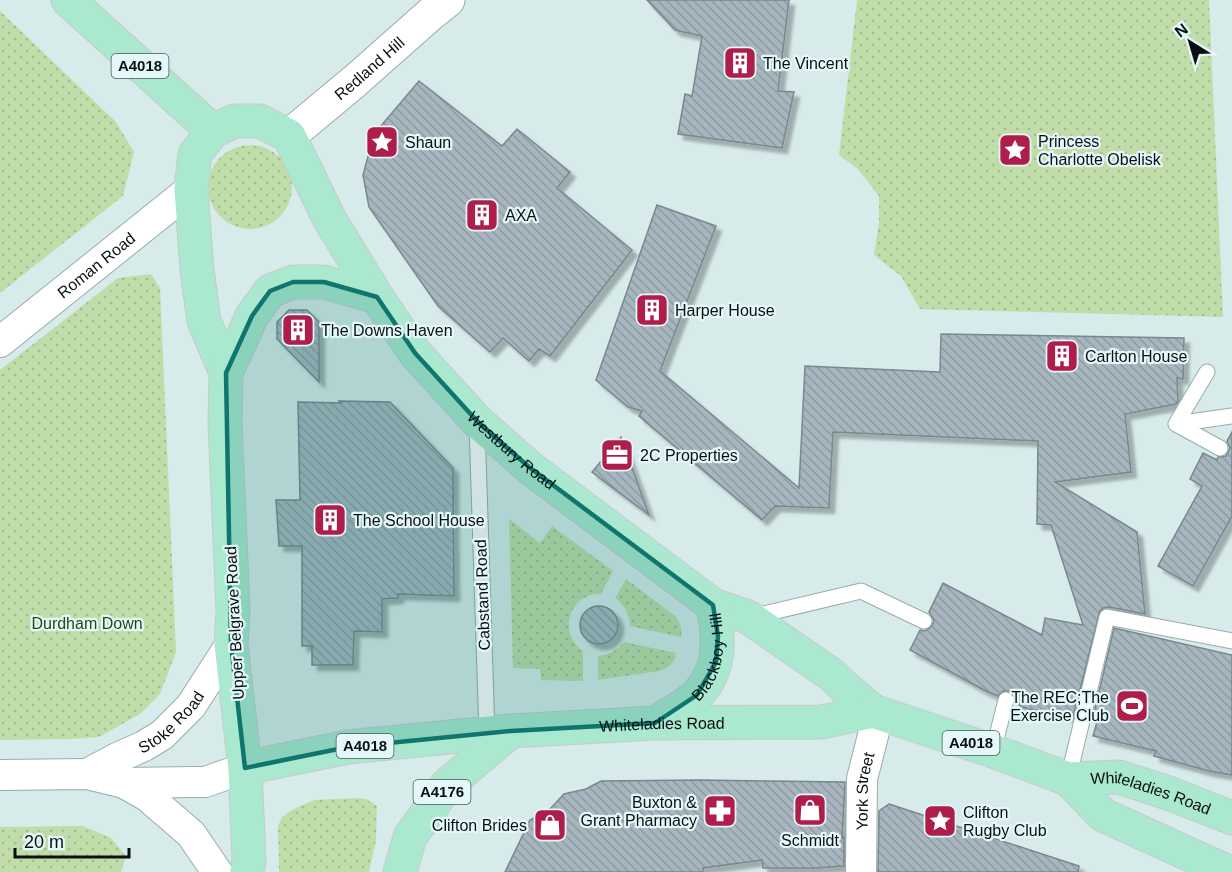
<svg xmlns="http://www.w3.org/2000/svg" width="1232" height="872" font-family="Helvetica,sans-serif">
<defs>
<pattern id="green-dots" width="8" height="8" patternUnits="userSpaceOnUse" patternTransform="scale(1.5)"><rect width="8" height="8" fill="#c0dda9"/><path d="M2 2h.1M6 6h.1" fill="none" stroke="#a4bd90" stroke-width="1.8" stroke-linecap="round"/></pattern>
<pattern id="building-back-hatch" width="6" height="6" patternUnits="userSpaceOnUse" patternTransform="scale(1.5)"><rect width="6" height="6" fill="#a7b6be"/><path d="M-1 5l2 2M0 0l6 6M5-1l2 2" fill="none" stroke="#8e9ba2"/></pattern>
<filter id="shadow"><feDropShadow dx="5.5" dy="5.5" stdDeviation="1.5" flood-color="#0004"/></filter>
</defs>
<rect width="100%" height="100%" fill="#d8ebeb"/>
<path fill="url(#green-dots)" d="M857,0H1209L1223,317L920,309L901,276L874,255L879,223V196L858,169L839,155Z
M0,11L116,122L134,152L123,196L0,293Z
M208 187a42 42 0 1 1 84 0a42 42 0 1 1-84 0Z
M151,274L160,288L176,652L160,694L140,714L99,737L71,739L0,740V370L118,278Z
M509,519L540,543L552,526L613,571L601,594C569,593 557,633 583,651V681L541,680L540,669L513,668Z
M626,579L675,616C681,623 682,628 681,637L630,626C629,613 625,606 615,598Z
M624,642L676,653C674,664 669,668 659,671L598,680V656C610,654 617,651 624,642Z
M357,798L366,799L377,806L376,840L369,872H279L278,826L282,817L292,810L314,800Z
M83,826L111,838L126,856L121,872H0V827Z"/>
<path fill="url(#building-back-hatch)" stroke="#79878f" stroke-width="1.5" filter="url(#shadow)" d="M647,0H789L778,91L794,92L782,148L678,134L685,94L692,96L702,36L675,30Z
M419,81L502,146L517,129L570,172L557,188L632,250L550,356L539,349L529,361L503,338L490,352L438,306L369,207L363,175L374,134Z
M657,205L716,226L660,371L799,488L805,366L940,372L941,334L1184,338L1183,379L1177,378L1178,401L1176,404L1125,414L1131,472L1055,482L1137,532L1145,614L1109,607L1103,608L1100,611L1073,717L1028,709L1015,703V697L1009,691H1003L998,696L984,690L910,650L920,630L925,631L932,626L934,620L929,612L943,583L1042,635L1045,618L1083,625L1051,525L1037,524L1038,441L833,432L829,508L775,506L762,520L639,416L642,411L628,407L596,380Z
M289,310H307L319,322V382L277,339V322Z
M339,401L390,402L453,468L454,596L398,594V598L382,599V632L354,631L353,665H312V646H302V546H279L276,500H300L298,402L341,403Z
M1232,432V516L1193,586L1158,566L1202,486L1190,479L1203,453L1217,460L1218,457L1226,456L1230,448L1227,441Z
M621,437L649,515L592,472Z
M580 625a19 19 0 1 1 38 0a19 19 0 1 1-38 0Z
M1114,628L1232,655V775L1209,771L1154,756L1156,751L1093,736L1097,722L1092,721Z
M700,780L845,782L842,838L844,837V866L816,868H763L762,860L703,868V872H505L530,820L550,809L564,794L586,789L601,781Z
M889,804L1079,866L1078,872H878L879,811Z"/>
<g fill="none" stroke-linecap="round" stroke-linejoin="round">
<g stroke="#99abac" stroke-width="17">
<path id="lane" d="M1207,372L1176,424L1220,448
M1176,424L1232,416
M477,425L487,734
M751,617L861,591L924,621
M993,751L1006,700
M1068,779L1107,617L1232,641"/>
</g>
<g stroke="#99abac" stroke-width="32">
<g id="street">
<path id="s1" d="M0,342L191,189"/>
<path id="s2" d="M87,774L117,758L144,746L162,735L191,706L231,644"/>
<path d="M0,775L87,774L124,783L194,782H205L245,768"/>
<path d="M124,783L147,796L191,834L217,872"/>
<path id="s3" d="M861,872L862,779L879,712"/>
</g>
</g>
<g stroke="#99abac" stroke-width="35">
<g id="secondary">
<path id="s4" d="M289,136L355,81L433,12L448,0"/>
</g>
</g>
<g stroke="#c9cacb" stroke-width="35">
<g id="primary">
<path d="M68,0L213,131"/>
<path id="s5" d="M226,373L204,321L197,270L191,189L195,154L213,131L235,121H260L289,136L330,220L377,297L415,353L477,421L529,467L713,605L748,617L832,675L843,686L873,711"/>
<path id="s6" d="M655,723C666,716 690,703 698,694C722,668 719,637 713,605"/>
<path id="s7" d="M245,768L348,747L511,731L655,723L822,722L873,711L993,751L1068,779L1119,777L1171,794L1232,818"/>
<path d="M1068,779L1103,815L1228,872"/>
<path d="M247,872L249,860L245,768L231,644L233,610L225,424L226,373L252,316L270,291L293,282H324L377,297"/>
<path d="M400,872L410,837L447,785L511,731"/>
</g>
</g>
<use href="#lane" stroke="#fff" stroke-width="15"/>
<use href="#street" stroke="#fff" stroke-width="30"/>
<use href="#secondary" stroke="#fff" stroke-width="33"/>
<use href="#primary" stroke="#aae9d0" stroke-width="33"/>
</g>
<path fill="#0f766e" fill-opacity="0.2" stroke="#0f766e" stroke-width="4.5" stroke-linejoin="round" d="M293,282H324L377,297L415,353L477,421L529,467L713,605L718,636L716,662L697,695L655,723L511,731L348,747L245,768L231,644L226,373L252,316L270,291Z"/>
<defs>
<g id="building-square" transform="scale(1.725)"><rect x="-9" y="-9" width="18" height="18" rx="4" fill="#af1d4b" stroke="#e5f8f9"/><path d="M-4-6H4V6H1V3H-1V6H-4ZM-2.5-4.3h1.7v1.8h-1.7ZM.8-4.3h1.7v1.8H.8ZM-2.5-1h1.7V.8h-1.7ZM.8-1h1.7V.8H.8Z" fill="#fff"/></g>
<g id="sight-square" transform="scale(1.725)"><rect x="-9" y="-9" width="18" height="18" rx="4" fill="#af1d4b" stroke="#e5f8f9"/><path d="M0-6L1.8-2.2L6-1.7L2.9 1.2L3.7 5.4L0 3.3L-3.7 5.4L-2.9 1.2L-6-1.7L-1.8-2.2Z" fill="#fff"/></g>
<g id="office-square" transform="scale(1.725)"><rect x="-9" y="-9" width="18" height="18" rx="4" fill="#af1d4b" stroke="#e5f8f9"/><path d="M-6-3h4V-5.5h4V-3h4V5H-6ZM-1-4.5V-3h2v-1.5ZM-6 0V1H6V0Z" fill="#fff"/></g>
<g id="stadium-square" transform="scale(1.725)"><rect x="-9" y="-9" width="18" height="18" rx="4" fill="#af1d4b" stroke="#e5f8f9"/><path d="M0-5a6.5 5 0 1 0 0 10a6.5 5 0 1 0 0-10ZM-3.5-1.8h7v3.6h-7Z" fill="#fff"/></g>
<g id="shop-square" transform="scale(1.725)"><rect x="-9" y="-9" width="18" height="18" rx="4" fill="#af1d4b" stroke="#e5f8f9"/><path d="M-5-2.5h2.3a2.7 3.5 0 0 1 5.4 0H5L5.5 6h-11ZM-1.5-2.5h3a1.5 2.3 0 0 0-3 0Z" fill="#fff"/></g>
<g id="pharmacy-square" transform="scale(1.725)"><rect x="-9" y="-9" width="18" height="18" rx="4" fill="#af1d4b" stroke="#e5f8f9"/><path d="M-2-6h4v4h4v4h-4v4h-4v-4h-4v-4h4Z" fill="#fff"/></g>
</defs>
<g fill-rule="evenodd">
<use href="#building-square" x="740" y="63"/>
<use href="#sight-square" x="382" y="142"/>
<use href="#sight-square" x="1015" y="150"/>
<use href="#building-square" x="482" y="215"/>
<use href="#building-square" x="652" y="310"/>
<use href="#building-square" x="298" y="330"/>
<use href="#building-square" x="1062" y="356"/>
<use href="#office-square" x="617" y="455"/>
<use href="#building-square" x="330" y="520"/>
<use href="#stadium-square" x="1132" y="706"/>
<use href="#shop-square" x="810" y="810"/>
<use href="#pharmacy-square" x="720" y="811"/>
<use href="#sight-square" x="940" y="821"/>
<use href="#shop-square" x="550" y="825"/>
</g>
<g text-anchor="middle" stroke-width="4.5" stroke-linejoin="round" paint-order="stroke">
<g fill="#e5f8f9" stroke="#4c5657" stroke-width="1.5">
<rect x="111.5" y="54" width="57" height="24" rx="4.5"/>
<rect x="942.5" y="731" width="57" height="24" rx="4.5"/>
<rect x="336.5" y="734" width="57" height="24" rx="4.5"/>
<rect x="413.5" y="780" width="57" height="24" rx="4.5"/>
</g>
<g font-size="15" font-weight="bold" fill="#0a1011">
<text x="140" y="71">A4018</text>
<text x="971" y="748">A4018</text>
<text x="365" y="751">A4018</text>
<text x="442" y="797">A4176</text>
</g>
<g font-size="16" fill="#0a1011" stroke="#e5f8f9" text-anchor="start">
<text x="763" y="69">The Vincent</text>
<text x="1038" y="147">Princess<tspan x="1038" dy="18">Charlotte Obelisk</tspan></text>
<text x="405" y="148">Shaun</text>
<text x="505" y="221">AXA</text>
<text x="675" y="316">Harper House</text>
<text x="321" y="336">The Downs Haven</text>
<text x="1085" y="362">Carlton House</text>
<text x="640" y="461">2C Properties</text>
<text x="353" y="526">The School House</text>
<text x="1109" y="703" text-anchor="end">The REC;The<tspan x="1109" dy="18">Exercise Club</tspan></text>
<text x="697" y="808" text-anchor="end">Buxton &amp;<tspan x="697" dy="18">Grant Pharmacy</tspan></text>
<text x="963" y="818">Clifton<tspan x="963" dy="18">Rugby Club</tspan></text>
<text x="527" y="831" text-anchor="end">Clifton Brides</text>
<text x="810" y="846" text-anchor="middle">Schmidt</text>
</g>
<g font-size="16" fill="#0a1011" stroke="#e5f8f9">
<text dy="6" stroke="none"><textPath href="#s4" startOffset="105">Redland Hill</textPath></text>
<text dy="6" stroke="none"><textPath href="#s1" startOffset="123">Roman Road</textPath></text>
<text dy="6" stroke="none"><textPath href="#s5" startOffset="724">Westbury Road</textPath></text>
<text transform="translate(482 595) rotate(-92)" y="6">Cabstand Road</text>
<text transform="translate(234 623) rotate(-93)" y="6">Upper Belgrave Road</text>
<text dy="6" stroke="none"><textPath href="#s6" startOffset="92">Blackboy Hill</textPath></text>
<text dy="6" stroke="none"><textPath href="#s2" startOffset="100">Stoke Road</textPath></text>
<text dy="6" stroke="none"><textPath href="#s7" startOffset="420">Whiteladies Road</textPath></text>
<text dy="6" stroke="none"><textPath href="#s3" startOffset="81">York Street</textPath></text>
<text dy="6" stroke="none"><textPath href="#s7" startOffset="924">Whiteladies Road</textPath></text>
</g>
<g font-size="16" fill="#2b4212" stroke="#e5f8f9">
<text x="87" y="629">Durdham Down</text>
</g>
</g>
<g transform="translate(1190 42) rotate(323)" stroke="#e5f8f9" stroke-width="4.5" paint-order="stroke">
<path d="M0-4.5L10 22L0 15L-10 22Z" fill="#0a1011"/>
<text y="-9" font-size="16" font-weight="bold" text-anchor="middle" fill="#0a1011">N</text>
</g>
<path d="M15 848v9h114v-9" fill="none" stroke="#0a1011" stroke-width="3"/>
<text x="24" y="848" font-size="18" fill="#0a1011" stroke="#e5f8f9" stroke-width="4.5" paint-order="stroke">20 m</text>
</svg>
